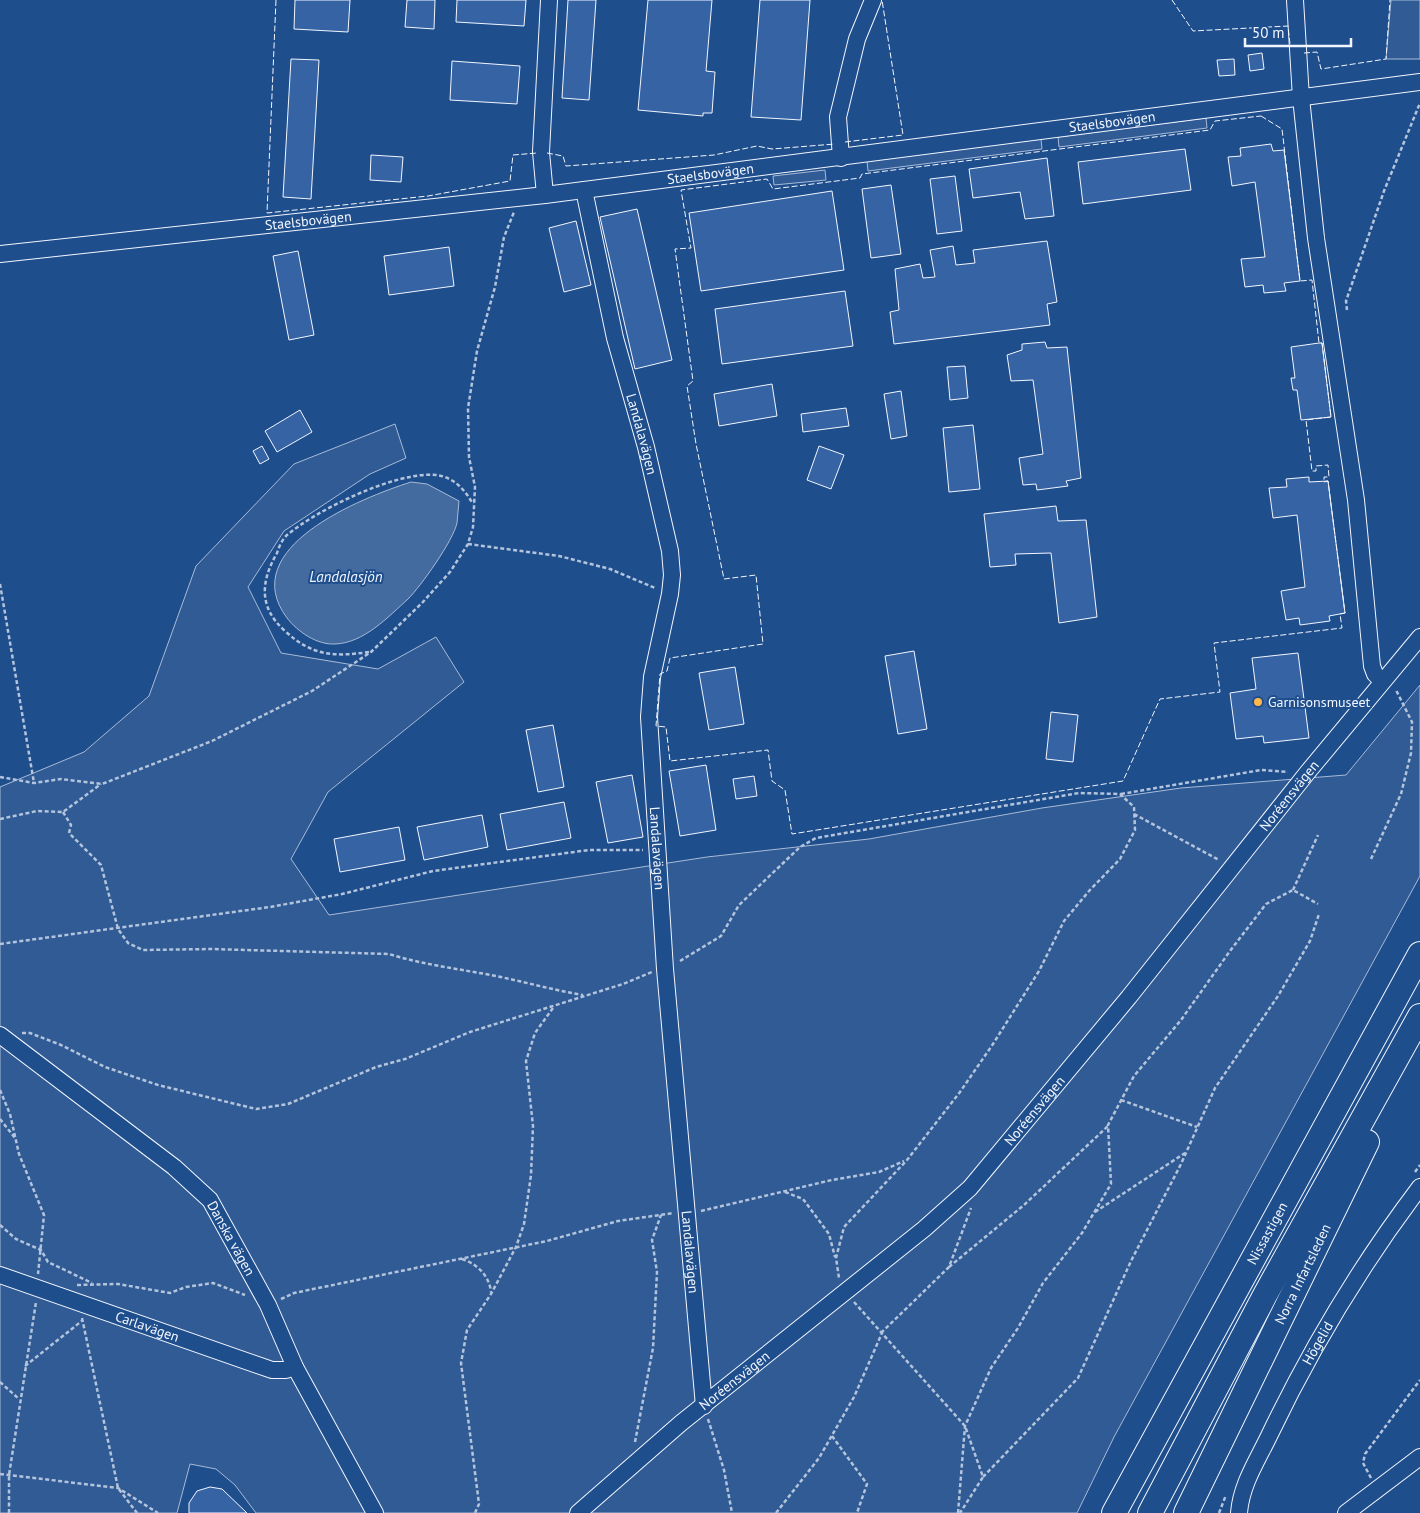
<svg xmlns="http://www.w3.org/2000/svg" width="1420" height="1513" font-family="'PT Sans',sans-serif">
<rect width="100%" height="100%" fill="#1f4e8c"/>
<path fill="#305b95" stroke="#a8bbd7" d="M1391,0H1420V59H1386Z
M1206,118L1207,128L1059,147L1058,137Z
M1041,139L1042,149L868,171L867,161Z
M825,170L826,180L774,185L773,176Z
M395,424L406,458L370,474L284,531L248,587L281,653L378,669L436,637L464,682L328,792L291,859L329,915L707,857L869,839L1042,808L1181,788L1346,775L1420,685V876L1114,1437L1077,1513H256L235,1485L216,1469L190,1464L177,1513H0V787L84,752L149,696L196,566L294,464Z"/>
<path fill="#446ba0" stroke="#a8bbd7" d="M411,482L427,484L459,501C458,508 458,516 457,523C453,541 421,586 408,599C388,617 364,643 335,644C317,645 298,632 287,618C235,548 361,498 411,482Z"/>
<path fill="#3563a3" stroke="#f2f6ff" d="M295,0H350L348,32L294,29Z
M407,0H435L434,29L405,27Z
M457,0H526L524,26L456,22Z
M568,0H596L589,100L562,98Z
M648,0H712L706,71L715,72L712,113H703V116L638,110Z
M760,0H810L801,120L751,117Z
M1262,53L1264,69L1250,71L1248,55Z
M291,59L319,60L311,199L283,197Z
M1234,59L1235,75L1219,76L1217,60Z
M452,61L520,66L517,104L450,100Z
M1271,144L1273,151L1284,150L1300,281L1284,283L1286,291L1264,293L1263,285L1245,287L1241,259L1265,257L1255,182L1232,186L1228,157L1241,156L1240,148Z
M1185,149L1191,190L1083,204L1078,162Z
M371,155L403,157L401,182L370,180Z
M1047,158L1054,216L1025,219L1020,192L973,198L969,169Z
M955,176L962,231L937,234L930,179Z
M891,185L901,254L871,258L862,189Z
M832,191L844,270L701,291L689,213Z
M637,209L672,360L635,369L600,217Z
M576,221L591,285L564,292L549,228Z
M1047,241L1057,302L1047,304L1050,325L894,344L890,312L899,310L895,269L920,264L923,278L935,277L930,250L953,246L956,265L975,263L973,250Z
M449,247L454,286L389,295L384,256Z
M298,251L314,335L289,340L273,256Z
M845,291L853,346L722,364L715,309Z
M1045,342L1047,348L1067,347L1081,478L1066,481L1068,486L1037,490L1036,484L1023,485L1019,458L1043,454L1033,380L1011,381L1007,355L1022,350V344Z
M1319,343H1322L1331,417L1301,420L1297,390H1293L1291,378H1295L1291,347Z
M965,366L968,398L950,400L947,367Z
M772,384L777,416L719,426L714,394Z
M901,391L907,436L891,439L884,394Z
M846,408L849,426L803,432L801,414Z
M300,410L312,432L277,452L265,431Z
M973,425L980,489L949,492L943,428Z
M262,446L269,459L260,464L253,451Z
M819,446L844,455L831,489L807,480Z
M1309,477V482L1328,481L1345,613L1329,616L1330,621L1300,625L1299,618L1286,620L1281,591L1305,587L1297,515L1273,518L1269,488L1287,487L1286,479Z
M1056,506L1058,521L1086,520L1097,617L1059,623L1051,553L1015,554L1016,565L990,567L984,514Z
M914,651L927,729L898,734L885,656Z
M1298,653L1309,738L1264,743L1263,736L1236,739L1230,693L1256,689L1252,658Z
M735,667L744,724L709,730L699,673Z
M1051,712L1078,715L1073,762L1046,759Z
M553,725L564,787L538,792L526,730Z
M706,765L716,830L680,836L669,771Z
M632,775L643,837L608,843L596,782Z
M754,776L757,796L736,799L733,779Z
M564,802L571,838L507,850L500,814Z
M482,815L488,847L424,860L417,827Z
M399,827L405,860L340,872L334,839Z
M210,1487L222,1489L247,1513H189V1503L197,1491Z"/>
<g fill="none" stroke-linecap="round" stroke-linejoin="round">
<g stroke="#f2f6ff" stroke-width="18">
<g id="minor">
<path d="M1295,0L1301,98L1316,238L1356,500L1372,666L1375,674L1382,681"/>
<path d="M841,158L838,117L857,39L873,0"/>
<path id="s1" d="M584,190L615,338L646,447L670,551L672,575L670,594L652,677L649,717L665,969L704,1406"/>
<path d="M545,195L541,152L549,0"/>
<path id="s2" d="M0,254L545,195L1420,82"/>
<path id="s3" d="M0,1035L174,1167L210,1200L268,1305L295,1367L375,1513"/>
<path id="s4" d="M0,1275L272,1370H286L295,1367"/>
<path id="s5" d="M578,1513L681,1423L924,1229L970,1188L1129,997L1307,773L1420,637"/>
<path id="s6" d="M1239,1513C1241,1485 1257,1461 1269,1436C1311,1348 1361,1265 1420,1187"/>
<path d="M1346,1513L1420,1457"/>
</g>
</g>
<g stroke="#f2f6ff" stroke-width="26">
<g id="highway">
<path id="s7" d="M1114,1513L1420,954"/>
<path d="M1150,1513L1265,1295L1420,1016"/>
<path id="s8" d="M1186,1513L1367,1142"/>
</g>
</g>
<path stroke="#b3c4dc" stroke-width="2.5" stroke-dasharray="4 2.5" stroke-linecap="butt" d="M1347,310L1346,301L1384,191L1420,103
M468,544L559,556L610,569L655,588
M0,584L34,783
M369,652C334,657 312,656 285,631C258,607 261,581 277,553C279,547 282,540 286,536C316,510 396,471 436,475C454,477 465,490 473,504
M0,777L34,783L61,779L102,784L212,741L312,691L371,652L422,603L450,572L468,544L473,527L475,487L469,457L468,408L477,351L495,287L504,237L514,212
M1121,794L1261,770L1288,772
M63,812L71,825L69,833L101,865L118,929L128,943L143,950L211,949L389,954C424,965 460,969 496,976C525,982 553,990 583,995
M1134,814L1219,860
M0,819L37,811L63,812L101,784
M1371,859L1401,794L1411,753L1412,722L1396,690
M1293,890L1318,835
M0,944L270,907L342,894L433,871L589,850H643
M680,961L721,936L739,905L800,847L816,838L1079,793L1120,794L1134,807L1135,830L1120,859L1089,891L1064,921L1039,971L993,1044L960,1092L907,1160L844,1227L836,1258L839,1278
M22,1033H30L61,1045L105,1067L158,1085L256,1109L288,1104L376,1067L405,1059L470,1032L623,984L652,972
M0,1090L10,1114L19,1154L44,1215L38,1274
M1121,1100L1197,1127
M0,1119L15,1138
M1415,1172L1420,1165
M785,1192L803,1199L829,1234L835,1257
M701,1211L832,1180L879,1172L904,1161
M1095,1212L1185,1153
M0,1225L16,1239L41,1250L48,1262L92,1283
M462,1259C477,1264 489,1275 491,1292
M949,1267L1024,1205L1108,1126
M77,1285L118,1284L170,1293L186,1287L213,1283L245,1295
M281,1299L294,1293L547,1241L618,1221L674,1213
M854,1302L965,1426L983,1477L960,1513
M82,1318L118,1488L137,1513
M881,1333L949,1267L971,1208
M25,1366L83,1320
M0,1382L19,1399
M708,1419L724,1470L732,1513
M832,1436L867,1484L857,1513
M635,1442L653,1348L657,1272L652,1240L661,1215
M0,1474L118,1488L158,1513
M983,1477L1078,1378L1131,1261L1181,1164L1215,1088L1278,996L1310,941L1319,914
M1371,1478L1363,1463L1365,1454L1420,1380
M9,1513V1475L36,1302
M475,1513L479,1504L461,1363L467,1330L491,1294L516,1247L524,1224L531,1175L533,1126L526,1061L535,1033L553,1008
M776,1513L819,1458L854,1397L882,1333
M958,1513L965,1426L991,1368L1018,1328L1043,1283L1082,1233L1111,1184L1108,1125L1134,1076L1181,1020L1230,951L1266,904L1293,890L1318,904
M1219,1513L1226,1495"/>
<use href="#minor" stroke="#1f4e8c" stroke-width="16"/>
<use href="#highway" stroke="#1f4e8c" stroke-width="24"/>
<path stroke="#f2f6ff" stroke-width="1" stroke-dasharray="6 2.5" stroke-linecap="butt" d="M276,0L267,213L428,196L510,181L513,155L537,153
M1172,0L1193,31L1288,26L1290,44
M1304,53L1317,52L1321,69L1386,59L1390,0
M1261,116L1282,129L1300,281L1312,280L1319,343H1322L1331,417L1306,420L1312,471H1316V466L1328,465L1329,477H1324V482L1328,481L1345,613L1340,614L1342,628L1214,643L1220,692L1160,699L1123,781L792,834L785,790L772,781L768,750L670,761L666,727L656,726L660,674L667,671L670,658L763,644L756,575L724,579L696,444L687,386L693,381L675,249L691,248L681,190L767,179L773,189L860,178L862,174L1210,130L1215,121Z
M845,142L903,135L882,0
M547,153L563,156L566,166L714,155L757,146L772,149L835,144"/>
</g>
<circle fill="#ffb74d" stroke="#1f4e8c" stroke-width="2" cx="1258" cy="702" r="5"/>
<g text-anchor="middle" stroke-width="4" stroke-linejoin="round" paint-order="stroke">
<g font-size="14" fill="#f2f6ff" stroke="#1f4e8c">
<text dy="5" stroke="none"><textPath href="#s2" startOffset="1120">Staelsbovägen</textPath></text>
<text dy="5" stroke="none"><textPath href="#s2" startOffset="715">Staelsbovägen</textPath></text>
<text dy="5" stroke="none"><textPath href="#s2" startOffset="310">Staelsbovägen</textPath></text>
<text dy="5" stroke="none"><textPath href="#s1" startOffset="251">Landalavägen</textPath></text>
<text dy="5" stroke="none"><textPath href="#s5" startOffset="1015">Noréensvägen</textPath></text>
<text dy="5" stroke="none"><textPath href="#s1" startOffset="671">Landalavägen</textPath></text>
<text dy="5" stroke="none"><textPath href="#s5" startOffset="610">Noréensvägen</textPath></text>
<text dy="5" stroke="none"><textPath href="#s7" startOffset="319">Nissastigen</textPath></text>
<text dy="5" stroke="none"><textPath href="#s3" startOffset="311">Danska vägen</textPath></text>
<text dy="5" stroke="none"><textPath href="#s1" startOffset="1076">Landalavägen</textPath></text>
<text dy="5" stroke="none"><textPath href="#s8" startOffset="266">Norra Infartsleden</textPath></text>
<text dy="5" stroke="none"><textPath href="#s4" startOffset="156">Carlavägen</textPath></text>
<text dy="5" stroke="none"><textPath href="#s6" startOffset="188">Högelid</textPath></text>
<text dy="5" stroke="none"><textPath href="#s5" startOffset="205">Noréensvägen</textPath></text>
</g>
<g font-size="14" fill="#f2f6ff" stroke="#1f4e8c" text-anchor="start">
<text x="1268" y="707">Garnisonsmuseet</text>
</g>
<g font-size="15" font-style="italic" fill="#f2f6ff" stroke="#1f4e8c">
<text x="346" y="582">Landalasjön</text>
</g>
</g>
<path d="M1245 38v8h106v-8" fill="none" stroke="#f2f6ff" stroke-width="2.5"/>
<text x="1252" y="38" font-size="15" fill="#f2f6ff" stroke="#1f4e8c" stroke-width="4" paint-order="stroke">50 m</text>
</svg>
